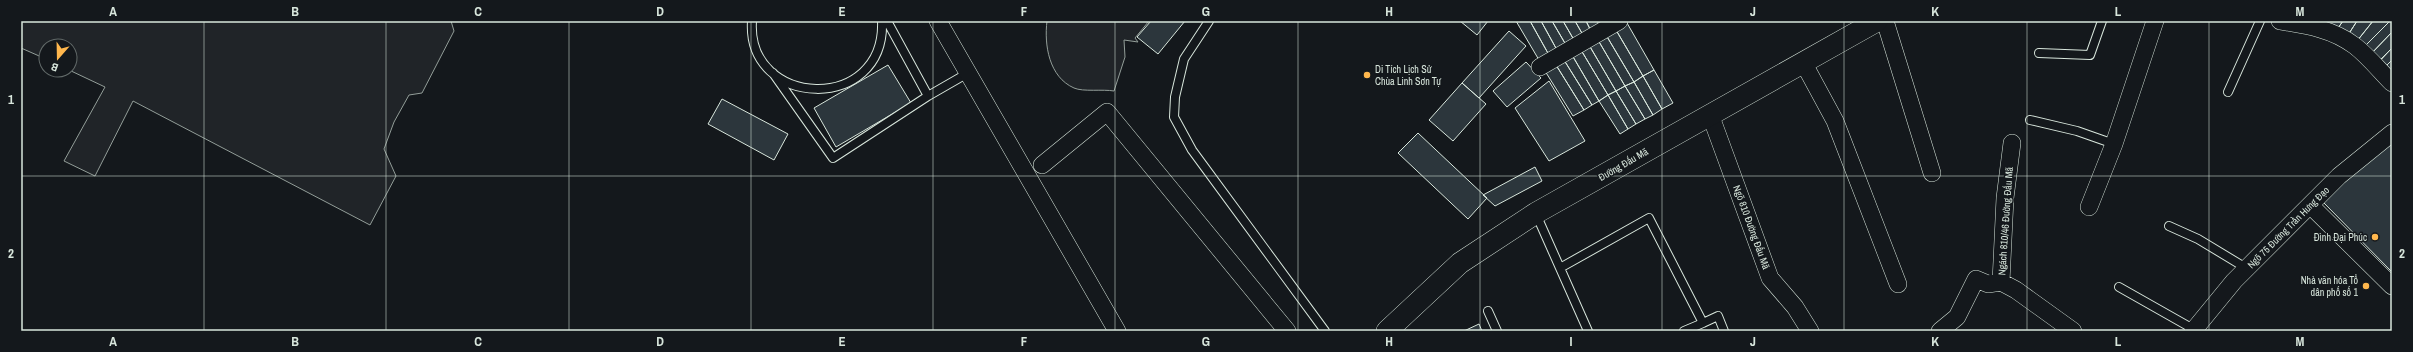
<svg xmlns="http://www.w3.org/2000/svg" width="2413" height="352" font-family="'Archivo Narrow',sans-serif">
<rect width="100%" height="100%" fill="#14181c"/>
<path fill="#202428" stroke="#939e99" d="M21,21H451L454,31L422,93L409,95L394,122L384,149L396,176L370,225L133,101L95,176L64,161L105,87L69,70L70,46H46V59L21,48Z
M1047,21H1149L1135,38L1138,42L1124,40L1125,57L1114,91C1103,89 1083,92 1074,88C1049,77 1044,45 1047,21Z"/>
<path fill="#2c363c" stroke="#d8e6dc" d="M1151,21H1185L1158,54L1137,37Z
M1460,21H1488L1477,35Z
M1516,21H1530L1549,55L1539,60Z
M1530,21H1541L1557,50L1549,55Z
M1541,21H1552L1566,45L1557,50Z
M1552,21H1563L1574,40L1566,45Z
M1563,21H1575L1583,35L1574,40Z
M1575,21H1586L1591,31L1583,35Z
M1586,21H1597L1600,26L1591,31Z
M2326,21H2343L2338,28L2325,23Z
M2343,21H2357L2348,35L2338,28Z
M2357,21H2373L2357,41L2348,35Z
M2373,21H2390L2363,48L2357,41Z
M2390,21H2392V32L2370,55L2363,48Z
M1627,23L1654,70L1643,76L1616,30Z
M1616,30L1643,76L1634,82L1606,35Z
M1509,31L1526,46L1479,98L1462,83Z
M2392,32V48L2378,63L2370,55Z
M1606,35L1634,82L1625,86L1598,40Z
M1598,40L1625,86L1616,91L1589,45Z
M1589,45L1616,91L1608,95L1581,50Z
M2392,48V60L2382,70L2376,64Z
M1581,50L1608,95L1599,101L1572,55Z
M1572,55L1599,101L1592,105L1564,60Z
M1564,60L1592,105L1584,110L1556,65Z
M2392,60V75L2385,67Z
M1526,62L1541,78L1507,107L1493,91Z
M888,65L911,103L836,147L814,108Z
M1556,65L1584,110L1573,116L1545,71Z
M1654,70L1673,103L1662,109L1643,76Z
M1643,76L1662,109L1653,115L1634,82Z
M1549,81L1585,141L1549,161L1515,108Z
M1634,82L1653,115L1645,119L1625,86Z
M1462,83L1486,104L1453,141L1429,120Z
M1625,86L1645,119L1636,124L1616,91Z
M1616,91L1636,124L1628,129L1608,95Z
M1608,95L1628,129L1620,134L1599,101Z
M722,99L788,134L774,160L708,124Z
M1418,133L1487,198L1468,219L1398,153Z
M2392,140V272L2322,201Z
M1535,167L1542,181L1495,206L1483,195Z
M1479,324L1482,331H1464Z"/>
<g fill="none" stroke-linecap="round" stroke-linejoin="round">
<g stroke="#d8e6dc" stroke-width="10">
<path id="service" d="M752,21C746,109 886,114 882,21
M887,21L928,96L968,73
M1209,21L1184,59L1175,97L1174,117L1192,150L1325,331
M2039,53L2090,55L2102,21
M773,73L833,158L928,96
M2228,92L2260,21
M2030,120L2077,131L2114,144
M1536,214L1588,331
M2169,226L2198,239L2246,268
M1560,268L1649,218L1703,323L1684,331
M2119,287L2195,330
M1488,311L1497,331
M1703,323L1718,316L1724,331"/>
</g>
<g stroke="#d8e6dc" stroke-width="18">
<path id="minor" d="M938,21L1117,331
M1885,21L1932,173
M2280,21C2306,25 2333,29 2355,46C2368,56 2380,71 2392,83
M1803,62L1835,121L1898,284
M1540,67L1619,21
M1710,114L1770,278L1795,307L1810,331
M1042,165L1107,112L1287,331
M2310,205L2392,286
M2089,207L2114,144L2155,21
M2001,282L2016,290L2073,331
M1940,331L1957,317L1976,279L1988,284L2001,282L2005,198L2012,143
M2193,331L2234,281L2339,176L2392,133"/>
</g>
<g stroke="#d8e6dc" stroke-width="22">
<path id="tertiary" d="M1387,331L1460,263L1536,213L1877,21"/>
</g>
<use href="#service" stroke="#14181c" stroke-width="8"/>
<use href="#minor" stroke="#14181c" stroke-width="17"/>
<use href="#tertiary" stroke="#14181c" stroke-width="21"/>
</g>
<path fill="none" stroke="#d8e6dc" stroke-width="1" stroke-opacity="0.55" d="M204,21V331M386,21V331M569,21V331M751,21V331M933,21V331M1115,21V331M1298,21V331M1480,21V331M1662,21V331M1844,21V331M2027,21V331M2209,21V331M21,176H2392"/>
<g fill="#ffb74d" stroke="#14181c" stroke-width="1.5">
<circle cx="1367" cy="75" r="4"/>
<circle cx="2375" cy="237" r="4"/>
<circle cx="2366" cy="286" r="4"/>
</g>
<g text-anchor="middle" stroke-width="3" stroke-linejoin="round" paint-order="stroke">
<g font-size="10" fill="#d8e6dc" stroke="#14181c" text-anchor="end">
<text x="1375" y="73" text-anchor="start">Di Tích Lịch Sử<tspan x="1375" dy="12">Chùa Linh Sơn Tự</tspan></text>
<text x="2367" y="241">Đình Đại Phúc</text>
<text x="2358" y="284">Nhà văn hóa Tổ<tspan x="2358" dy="12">dân phố số 1</tspan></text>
</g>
<g font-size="10" fill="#d8e6dc" stroke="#14181c">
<text transform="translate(1623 164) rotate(-30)" y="4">Đường Đấu Mã</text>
<text transform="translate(2005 221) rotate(-86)" y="4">Ngách 810/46 Đường Đấu Mã</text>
<text transform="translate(1752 227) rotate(70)" y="4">Ngõ 810 Đường Đấu Mã</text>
<text transform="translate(2288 227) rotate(-45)" y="4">Ngõ 75 Đường Trần Hưng Đạo</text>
</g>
</g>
<rect width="2413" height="352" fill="none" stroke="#14181c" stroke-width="44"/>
<g transform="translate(58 58) rotate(200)"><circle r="19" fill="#14181c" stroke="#626a69"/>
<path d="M0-3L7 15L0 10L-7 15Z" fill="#ffb74d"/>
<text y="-6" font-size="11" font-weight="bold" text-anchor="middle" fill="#d8e6dc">B</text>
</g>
<rect x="22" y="22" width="2369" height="308" fill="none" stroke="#d8e6dc" stroke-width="1.5"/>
<g font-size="13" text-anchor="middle" font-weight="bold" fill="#d8e6dc">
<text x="113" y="16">A</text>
<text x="295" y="16">B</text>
<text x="478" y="16">C</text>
<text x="660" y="16">D</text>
<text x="842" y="16">E</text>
<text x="1024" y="16">F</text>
<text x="1206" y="16">G</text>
<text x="1389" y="16">H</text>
<text x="1571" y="16">I</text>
<text x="1753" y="16">J</text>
<text x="1935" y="16">K</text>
<text x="2118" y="16">L</text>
<text x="2300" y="16">M</text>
<text x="11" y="104">1</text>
<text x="2402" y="104">1</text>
<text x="11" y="258">2</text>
<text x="2402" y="258">2</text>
<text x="113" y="346">A</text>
<text x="295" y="346">B</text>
<text x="478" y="346">C</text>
<text x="660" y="346">D</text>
<text x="842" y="346">E</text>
<text x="1024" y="346">F</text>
<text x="1206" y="346">G</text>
<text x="1389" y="346">H</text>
<text x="1571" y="346">I</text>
<text x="1753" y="346">J</text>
<text x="1935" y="346">K</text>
<text x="2118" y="346">L</text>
<text x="2300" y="346">M</text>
</g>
</svg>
